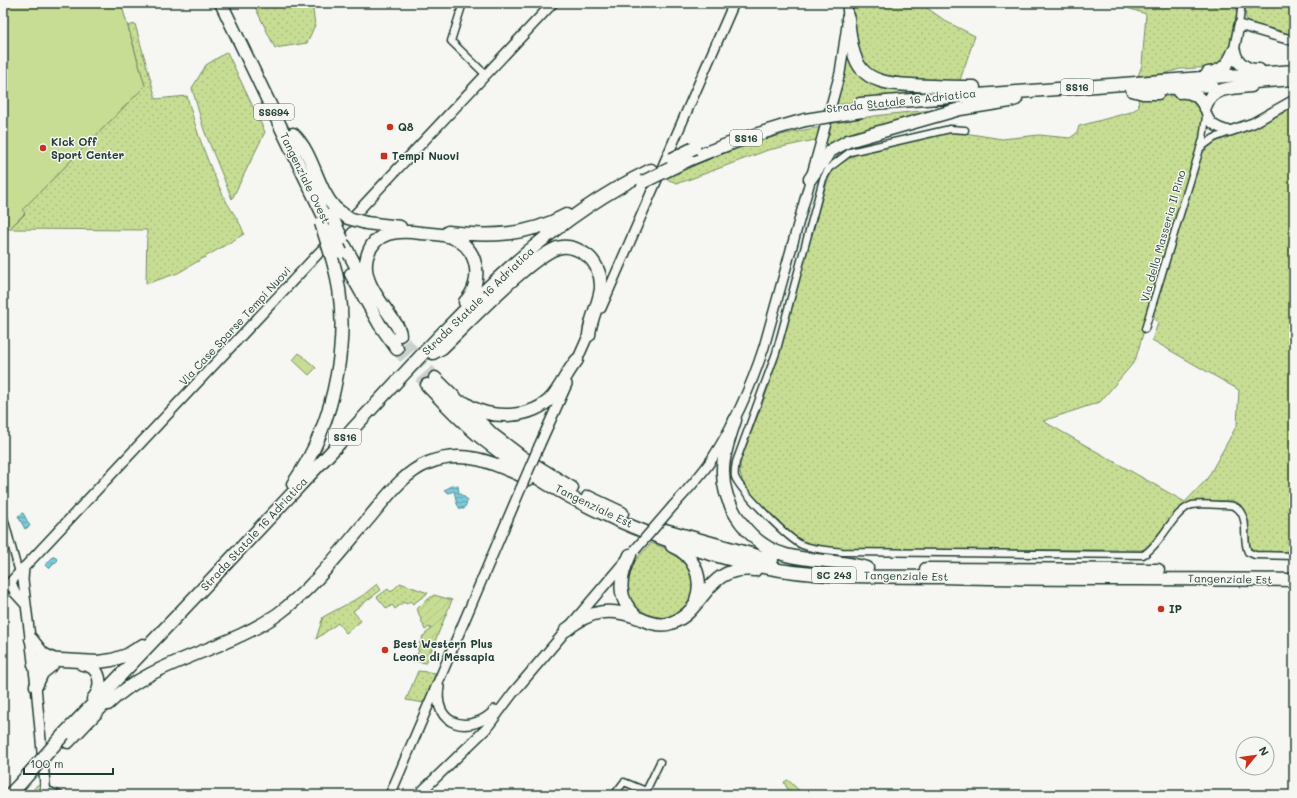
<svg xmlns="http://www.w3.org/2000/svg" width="1297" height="798" font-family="Mali,sans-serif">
<defs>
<pattern id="grass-dots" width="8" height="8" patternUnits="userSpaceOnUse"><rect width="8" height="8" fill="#c7dd93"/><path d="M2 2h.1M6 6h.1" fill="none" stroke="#aabf7f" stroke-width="1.8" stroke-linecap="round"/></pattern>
<pattern id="forest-firs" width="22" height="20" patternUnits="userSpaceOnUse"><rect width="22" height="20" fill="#c7dd93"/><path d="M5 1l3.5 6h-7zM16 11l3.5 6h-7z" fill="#aabf7f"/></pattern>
<pattern id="garden-furrows" width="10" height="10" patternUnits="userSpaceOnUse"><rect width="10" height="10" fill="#c7dd93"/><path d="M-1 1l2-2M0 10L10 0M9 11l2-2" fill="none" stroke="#aabf7f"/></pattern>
<pattern id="water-rules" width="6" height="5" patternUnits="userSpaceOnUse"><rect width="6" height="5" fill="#7bc9d9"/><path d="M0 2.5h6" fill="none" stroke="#64a4b1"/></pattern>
</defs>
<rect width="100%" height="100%" fill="#f6f6f2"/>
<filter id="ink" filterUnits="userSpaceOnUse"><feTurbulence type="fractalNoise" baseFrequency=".025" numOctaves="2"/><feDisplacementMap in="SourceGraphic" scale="8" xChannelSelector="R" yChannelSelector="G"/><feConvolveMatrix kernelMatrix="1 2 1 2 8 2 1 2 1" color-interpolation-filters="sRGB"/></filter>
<g filter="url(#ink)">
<path fill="url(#grass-dots)" stroke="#738d64" d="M253,3H312L315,25L307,43L275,48Z
M852,3H920L947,22L975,36L959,83H906L875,75L859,57L854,30Z
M1112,3H1240L1231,52L1226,60L1213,67L1180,69L1163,74L1138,76L1142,65L1146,14Z
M1245,3H1294V37L1250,24L1246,19Z
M135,24L156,99L187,96C196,131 209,167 225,199C231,211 241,222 244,234L178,273L146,284L147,230L9,229L25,214L22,210L145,86L128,26Z
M848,50L867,78L955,91L878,98L837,105Z
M227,52L265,132L232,199L204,130L192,88L206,65Z
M1185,95L1194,98L1203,112L1200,138L1135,361L1100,402L1043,421L1185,502L1207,479L1237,425L1239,390L1152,340L1158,323L1153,314L1198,160C1210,137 1235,136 1257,125C1270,119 1282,110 1294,103V552H1258L1252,549L1248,543L1247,513L1241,505L1233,501H1198L1182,506L1147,548L1141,550L853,549C837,548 817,549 802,541C784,533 756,499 743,483L740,473V462L769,386L824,191L829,178L836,167L855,155L952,131L1002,139L1039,135L1070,138L1077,133L1079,126L1131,112L1139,107L1138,98Z
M948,109L823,152L830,124C869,115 908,112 948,109Z
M822,127L818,138L815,140L768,150L685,181L677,183L666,179C716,154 767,135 822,127Z
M651,543C671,550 695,557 695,582C693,645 604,615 631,566C636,558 645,550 651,543Z
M400,583L428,593L413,604L410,601L406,604L404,602L395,609L392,605L387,609L377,597L388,589L391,592Z
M377,584L381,590L353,611L361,621L346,633L338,623L316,639L323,617L362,596Z
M418,671L436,673L425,703L406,700Z
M788,780L804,795H785L788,790L784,782Z"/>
<path fill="url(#forest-firs)" stroke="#738d64" d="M37,785H42L43,795H29Z"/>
<path fill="url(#garden-furrows)" stroke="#738d64" d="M434,595L452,600L426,663L414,661L413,659L419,651L417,649L421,645L419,643L423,640L422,637L431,629L429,627L425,630L417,609L423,603Z"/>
<path fill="#c7dd93" stroke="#738d64" d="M3,3H121L145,86L22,210L25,213L9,229H3Z
M299,353L316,368L309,375L293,360Z"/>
<path fill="url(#water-rules)" stroke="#569197" d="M454,485L458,486L459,493L468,500L464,509H460L457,504L454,491L449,493L444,490Z
M23,513L30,526L25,529L18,516Z
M54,556L58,560L49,569L45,565Z"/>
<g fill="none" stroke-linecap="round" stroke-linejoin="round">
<path stroke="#cbd1cc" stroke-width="12" stroke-dasharray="12 6" stroke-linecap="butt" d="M405,342L435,378
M397,349L427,385"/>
<g stroke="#1f3d34" stroke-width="9">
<path id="street" d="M463,3L451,41L486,75
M1239,25L1242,3
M965,130L950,129L850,152L829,168L823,179L776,353L736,462C735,467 734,472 735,477C741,491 788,539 802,545C815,550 829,550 842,552L1143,555C1161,545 1173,511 1192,505C1201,503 1211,505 1220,505C1227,505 1235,504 1240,511C1249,523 1242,539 1248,552L1255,555L1294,556
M1200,148L1214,138L1230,132
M1145,329L1203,139L1206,116
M3,514L19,573
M45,789L60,795
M614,795L624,782L646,791L660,762"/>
</g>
<g stroke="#1f3d34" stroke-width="12">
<path id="secondary" d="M1234,51L1239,25L1294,41
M1205,107C1207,122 1215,128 1230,131L1253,123L1294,100
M601,308L734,3
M575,365L591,329
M539,446L567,384
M673,506C686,491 701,476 712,459C735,423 751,387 764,347L840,73L848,18L847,3
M24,567L23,580L36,686L46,795
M11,582L15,593L26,605
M3,590L553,3
M439,687C432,726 471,736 495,710
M390,795L521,488
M418,795L486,729L513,693L626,560"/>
</g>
<g stroke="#1f3d34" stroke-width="15">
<path id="highway" d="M221,3L326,221
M848,18C853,68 859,83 912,85C933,86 953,87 974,87
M1234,51C1236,63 1247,71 1259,70
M1208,73C1222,72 1229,64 1234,51
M1242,83L1294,79
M1150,89L1212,85
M1132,90L1143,93H1158
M1179,92C1191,91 1199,95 1205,107
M860,104L1294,71
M1205,107C1212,86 1233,88 1251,86
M293,134C314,154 316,187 335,208
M688,160C726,144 765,131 805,120
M810,179L830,151L848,141L960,109L1010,101L1016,99
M366,223L400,227
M448,232C490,237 528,236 566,215
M345,246L365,283
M351,274L380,325L397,349
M400,335C400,328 395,323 391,317C379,299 361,279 367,257C374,230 399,230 421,233C431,234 442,234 451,237C479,247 484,282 465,302
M433,353L442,348C463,328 537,249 562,247C570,246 579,250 585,254C595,260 601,274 601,285C602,298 590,318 589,335
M435,378L493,435L522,457L572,488
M427,385C445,404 463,423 484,440C564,504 663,546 763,567C822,579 883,576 943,577C1060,580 1177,578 1294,580
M465,403C488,421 534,419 553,396C562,385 567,372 577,360
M735,420C730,436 723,453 723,470C722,506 751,546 786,555C813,562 841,560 867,568
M293,484C336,423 354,330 332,258
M588,497L622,513
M665,530L772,560
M672,546C694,555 704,578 696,600
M630,555C619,578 616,599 637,617
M926,569L1158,570
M566,630C591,610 609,607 639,618C649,623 660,627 671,623C705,612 705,564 755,570
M31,639L43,654L53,659
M82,664C101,665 104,687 93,699
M52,665L40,668L34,665L42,659L98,662L112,660L127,655L143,645
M36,686L42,673L52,665
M108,704C152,660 226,651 278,614C313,588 341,551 369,518C386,498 403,473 428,463C465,448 496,464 529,479
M64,734C161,634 255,533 349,433C441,335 529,229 651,170
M68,742L111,697
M9,795L19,785"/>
</g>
<use href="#street" stroke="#f6f6f2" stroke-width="6"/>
<use href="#secondary" stroke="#f6f6f2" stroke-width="9"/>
<use href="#highway" stroke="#f6f6f2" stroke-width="12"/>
<g stroke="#1f3d34" stroke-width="12" stroke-linecap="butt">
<path id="secondary-bridge" d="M521,488L539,446
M635,550L673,506"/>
</g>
<g stroke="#1f3d34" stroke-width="15" stroke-linecap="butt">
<path id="highway-bridge" d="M805,120L862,111
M672,159L694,148
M643,182L688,160
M335,208L348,218L366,223
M331,215L342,239
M321,223L332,258
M331,231L341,252
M19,785L64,734"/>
</g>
<use href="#secondary-bridge" stroke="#f6f6f2" stroke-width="9"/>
<use href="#highway-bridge" stroke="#f6f6f2" stroke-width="12"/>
</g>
</g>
<g fill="#c8321e" stroke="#f6f6f2" stroke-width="1.5">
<circle cx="390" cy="127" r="4"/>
<circle cx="43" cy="148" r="4"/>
<rect x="380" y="152" width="8" height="8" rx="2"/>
<circle cx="1161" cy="609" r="4"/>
<circle cx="385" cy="650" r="4"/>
</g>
<g text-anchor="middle" stroke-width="3" stroke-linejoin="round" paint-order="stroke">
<g fill="#f6f6f2" stroke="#60746d" stroke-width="1">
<rect x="1061" y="79" width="32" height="16" rx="3"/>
<rect x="254" y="104" width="40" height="16" rx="3"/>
<rect x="730" y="130" width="32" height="16" rx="3"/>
<rect x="329" y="429" width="32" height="16" rx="3"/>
<rect x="812" y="567" width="44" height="16" rx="3"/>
</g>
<g font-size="10" font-weight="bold" fill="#1f3d34">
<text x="1077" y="91">SS16</text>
<text x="274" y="116">SS694</text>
<text x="746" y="142">SS16</text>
<text x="345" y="441">SS16</text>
<text x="834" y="579">SC 243</text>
</g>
<g font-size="11" fill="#1f3d34" stroke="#f6f6f2">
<text transform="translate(901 101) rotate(-6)" y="4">Strada Statale 16 Adriatica</text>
<text transform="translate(305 178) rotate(64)" y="4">Tangenziale Ovest</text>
<text transform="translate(1163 236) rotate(-74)" y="4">Via della Masseria Il Pino</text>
<text transform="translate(478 301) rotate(-44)" y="4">Strada Statale 16 Adriatica</text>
<text transform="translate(235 326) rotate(-47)" y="4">Via Case Sparse Tempi Nuovi</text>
<text transform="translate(594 506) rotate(26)" y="4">Tangenziale Est</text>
<text transform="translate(254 534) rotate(-47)" y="4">Strada Statale 16 Adriatica</text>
<text transform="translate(906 576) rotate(1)" y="4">Tangenziale Est</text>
<text transform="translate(1230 579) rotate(1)" y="4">Tangenziale Est</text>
</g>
<g font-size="11" font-weight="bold" fill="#1f3d34" stroke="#f6f6f2" text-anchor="start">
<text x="398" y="131">Q8</text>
<text x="51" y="146">Kick Off<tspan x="51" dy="13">Sport Center</tspan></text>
<text x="392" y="160">Tempi Nuovi</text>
<text x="1169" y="613">IP</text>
<text x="393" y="648">Best Western Plus<tspan x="393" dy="13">Leone di Messapia</tspan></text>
</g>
</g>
<rect width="1297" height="798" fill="none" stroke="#f6f6f2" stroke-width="16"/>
<rect x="8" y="8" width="1281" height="782" fill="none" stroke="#1f3d34" stroke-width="1.5" filter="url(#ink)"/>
<g transform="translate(1255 756) rotate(61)"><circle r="19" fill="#f6f6f2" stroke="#a0aca6"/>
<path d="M0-3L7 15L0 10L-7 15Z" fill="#c8321e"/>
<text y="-6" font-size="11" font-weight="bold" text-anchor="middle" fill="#1f3d34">N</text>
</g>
<path d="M24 768v6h89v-6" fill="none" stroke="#1f3d34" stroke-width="2"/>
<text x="30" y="768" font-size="12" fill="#1f3d34" stroke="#f6f6f2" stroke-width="3" paint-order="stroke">100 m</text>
</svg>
